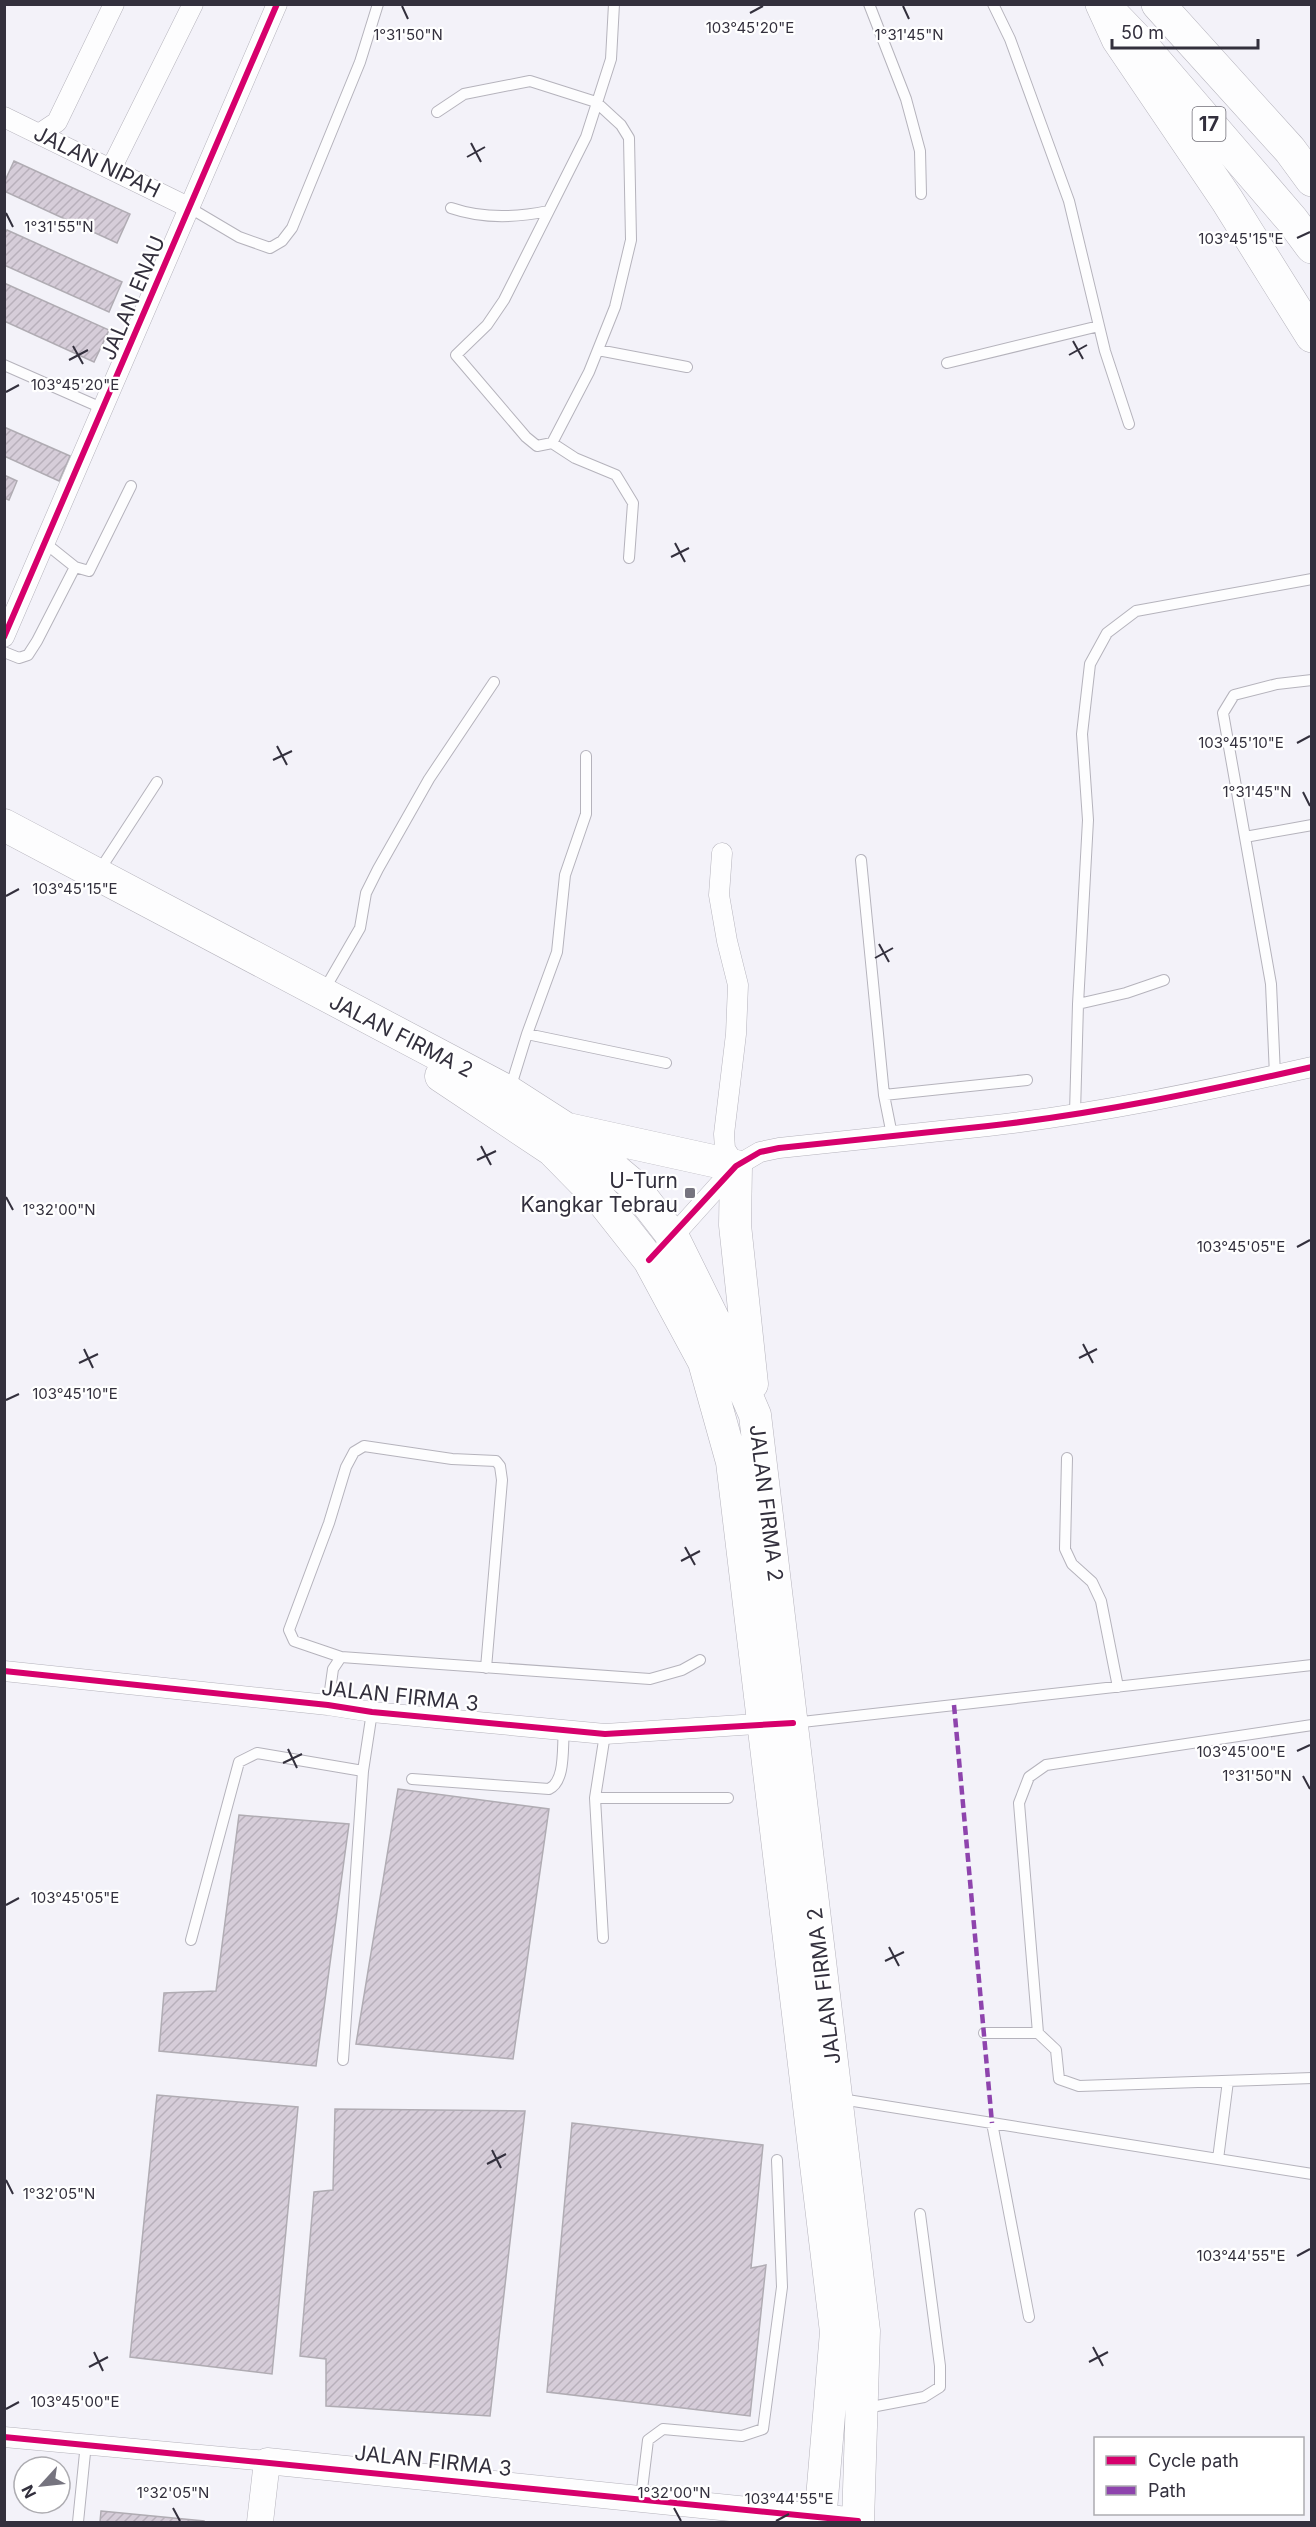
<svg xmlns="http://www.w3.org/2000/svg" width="1316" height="2527" font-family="Inter,sans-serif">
<defs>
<pattern id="building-hatch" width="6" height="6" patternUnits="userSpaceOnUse" patternTransform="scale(1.5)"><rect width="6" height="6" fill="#d6cdd9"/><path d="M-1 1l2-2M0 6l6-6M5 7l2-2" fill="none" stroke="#b8b0bb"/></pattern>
</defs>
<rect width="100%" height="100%" fill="#f3f2f9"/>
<path fill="url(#building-hatch)" stroke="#b0acb3" stroke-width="1.5" d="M14,161L130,214L117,243L4,191V183Z
M7,230L122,282L109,312L4,265V234Z
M4,283L109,330L94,362L4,321Z
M4,427L70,456L59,481L4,456Z
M4,475L17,481L9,500L4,498Z
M398,1789L549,1809L513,2059L356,2044Z
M239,1815L349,1824L316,2066L159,2051L164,1993L216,1991Z
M157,2095L298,2107L272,2374L130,2357Z
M335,2109L525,2111L490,2416L326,2406V2359L300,2356L314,2192L333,2190Z
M572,2123L763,2145L751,2268L766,2265L750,2416L547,2392Z
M101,2511L204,2521V2522H100Z"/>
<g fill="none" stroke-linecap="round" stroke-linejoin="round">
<g stroke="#b5b3bc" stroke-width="12">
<path id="service" d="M614,4L611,59L586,137L504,300L487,325L456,355L526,437L537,446L552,443L575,458L616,475L633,503L629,558
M869,4L906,99L920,151L921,194
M993,4L1010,39L1069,201L1105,351L1129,424
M437,112L464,94L530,81L596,102L621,125L629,138L631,240L615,307L589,372L552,443
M190,208L239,237L270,248L282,241L292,228L360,62L378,4
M451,208C483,219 515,218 548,211
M598,350L687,367
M947,363L1099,326
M4,365L104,409
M45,543L75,567L89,571L131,486
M4,652L19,658L28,655L37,641L75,567
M1245,837L1312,825
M861,860L884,1095L892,1135
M99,871L157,782
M323,992L360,928L366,893L378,869L429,779L494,682
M1078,1004L1126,993L1164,980
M527,1034L666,1063
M1275,1075L1271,984L1223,713L1234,695L1277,684L1312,680
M510,1089L527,1034L557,952L565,875L586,814V756
M884,1095L1027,1080
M1075,1113L1078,1004L1088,820L1082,734L1090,664L1107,633L1136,611L1312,579
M1067,1458L1065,1549L1072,1564L1092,1582L1101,1601L1118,1687
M341,1657L294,1641L289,1630L329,1523L346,1467L354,1452L364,1446L452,1459L496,1461L500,1466L502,1480L486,1668
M328,1705L333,1669L341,1657L650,1679L682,1670L700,1660
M793,1723L1312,1665
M412,1779L549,1789C566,1781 562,1747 564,1730
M595,1798H728
M603,1938L595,1798L605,1734
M191,1940L239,1762L257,1753L363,1771
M984,2033H1038L1056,2050L1059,2079L1079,2086L1312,2078
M1038,2033L1019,1803L1029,1777L1046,1765L1312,1725
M343,2060L363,1771L372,1712
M841,2099L1312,2174
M992,2123L1029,2317
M1218,2159L1228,2081
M866,2408L924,2397L940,2387V2366L920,2214
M641,2498L648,2440L663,2429L742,2436L763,2429L782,2287L777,2160
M78,2522L86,2443"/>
</g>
<g stroke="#b5b3bc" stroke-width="21">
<path id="minor" d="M4,117L190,208
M39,134L57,122L114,4
M111,169L193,4
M4,637L277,4
M722,853L719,895L727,941L738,985L736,1034L724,1134L725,1149L736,1166
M666,1244L736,1166L760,1152L779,1148C849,1140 918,1134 988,1126C1096,1114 1205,1091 1312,1067
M4,1671L328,1705L372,1712L605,1734L772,1723
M4,2437L267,2461"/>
</g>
<g stroke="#b5b3bc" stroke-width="27">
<path id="tertiary" d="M260,2522L267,2461L858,2521"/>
</g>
<g stroke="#b5b3bc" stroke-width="33">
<path id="primary" d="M4,825L509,1092L565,1128L632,1184L673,1237L714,1320L755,1415L864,2331L858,2522
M441,1076L552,1150L604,1203L649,1260L704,1362L732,1462L836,2332L820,2522
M568,1129L736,1166L735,1225L752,1384"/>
</g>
<g stroke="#b5b3bc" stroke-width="34">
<path id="trunk" d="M1158,4L1290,150L1312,180
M1112,14L1138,41L1292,220L1312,247"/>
</g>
<g stroke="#b5b3bc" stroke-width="34">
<path id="motorway" d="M1102,4L1118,39L1227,200L1312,336"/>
</g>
<use href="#service" stroke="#fdfdfe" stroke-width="10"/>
<use href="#minor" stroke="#fdfdfe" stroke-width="20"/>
<use href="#tertiary" stroke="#fdfdfe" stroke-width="26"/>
<use href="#primary" stroke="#fdfdfe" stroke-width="32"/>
<use href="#trunk" stroke="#fdfdfe" stroke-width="33"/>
<use href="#motorway" stroke="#fdfdfe" stroke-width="33"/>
<path stroke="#8e44ad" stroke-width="4.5" stroke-dasharray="9 4.5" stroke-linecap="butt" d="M954,1705L992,2123"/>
<g stroke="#fff" stroke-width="10">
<path id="cycleway" d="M4,637L277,4
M649,1260L736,1166L760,1152L779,1148C849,1140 918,1134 988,1126C1096,1114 1205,1091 1312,1067
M4,1671L328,1705L372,1712L605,1734L793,1723
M4,2437L858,2521"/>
</g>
<use href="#cycleway" stroke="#d6006c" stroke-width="6"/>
</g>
<path fill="none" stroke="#33303d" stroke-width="2" d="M402,6L408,19M903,6L909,19M750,13L763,6M471,143L481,162M467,157L485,147M6,213L13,227M1297,238L1310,232M1073,341L1083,359M73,346L83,364M1069,355L1087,345M69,360L88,350M6,392L19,385M675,543L685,562M671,557L689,548M1297,743L1310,736M277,746L287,765M273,760L292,751M1303,792L1310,806M6,896L19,889M879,944L889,962M875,958L893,948M481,1146L491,1165M477,1160L496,1151M6,1197L13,1210M1297,1247L1310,1240M1083,1344L1093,1363M84,1349L93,1368M1079,1358L1097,1349M79,1363L98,1354M6,1400L19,1394M685,1547L695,1565M681,1561L700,1551M288,1749L297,1768M1297,1751L1310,1745M283,1763L302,1754M1303,1776L1310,1789M6,1905L19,1898M889,1947L899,1966M885,1961L904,1952M492,2150L501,2168M487,2164L506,2154M6,2180L13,2194M1297,2256L1310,2249M1093,2347L1103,2366M94,2352L103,2371M1089,2362L1108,2352M89,2367L108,2357M6,2409L19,2402M173,2508L180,2521M674,2508L681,2521M776,2521L789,2514"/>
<rect fill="#76747f" stroke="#fff" stroke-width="2" x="684" y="1187" width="12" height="12" rx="3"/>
<g text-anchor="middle" stroke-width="4.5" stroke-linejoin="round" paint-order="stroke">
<rect fill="#fff" stroke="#706e77" stroke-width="1.5" x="1192.5" y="107" width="33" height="34" rx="4.5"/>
<g font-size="20" font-weight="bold" fill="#33303d">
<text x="1209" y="131">17</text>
</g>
<g font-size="21" fill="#33303d" stroke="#fff">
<text transform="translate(97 162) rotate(26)" y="7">JALAN NIPAH</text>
<text transform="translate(133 298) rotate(-67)" y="7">JALAN ENAU</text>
<text transform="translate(401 1036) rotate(27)" y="7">JALAN FIRMA 2</text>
<text transform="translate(766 1503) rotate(83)" y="7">JALAN FIRMA 2</text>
<text transform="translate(400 1696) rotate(6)" y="7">JALAN FIRMA 3</text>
<text transform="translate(824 1986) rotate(-97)" y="7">JALAN FIRMA 2</text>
<text transform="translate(433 2461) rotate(6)" y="7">JALAN FIRMA 3</text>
</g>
<g font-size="21" fill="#33303d" stroke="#fff" text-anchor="end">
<text x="678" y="1188">U-Turn<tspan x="678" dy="24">Kangkar Tebrau</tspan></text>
</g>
</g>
<g font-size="15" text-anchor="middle" fill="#33303d" stroke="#fff" stroke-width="4.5" stroke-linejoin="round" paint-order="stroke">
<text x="750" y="33">103°45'20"E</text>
<text x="408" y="40">1°31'50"N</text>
<text x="909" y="40">1°31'45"N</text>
<text x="59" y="232">1°31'55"N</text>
<text x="1241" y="244">103°45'15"E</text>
<text x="75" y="390">103°45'20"E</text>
<text x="1241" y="748">103°45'10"E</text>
<text x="1257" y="797">1°31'45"N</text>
<text x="75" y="894">103°45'15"E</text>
<text x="59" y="1215">1°32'00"N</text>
<text x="1241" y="1252">103°45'05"E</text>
<text x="75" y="1399">103°45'10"E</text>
<text x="1241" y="1757">103°45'00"E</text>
<text x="1257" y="1781">1°31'50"N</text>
<text x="75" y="1903">103°45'05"E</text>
<text x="59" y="2199">1°32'05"N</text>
<text x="1241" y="2261">103°44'55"E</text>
<text x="75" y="2407">103°45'00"E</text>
<text x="173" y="2498">1°32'05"N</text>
<text x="674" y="2498">1°32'00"N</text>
<text x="789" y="2504">103°44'55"E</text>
</g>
<rect width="1316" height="2527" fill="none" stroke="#33303d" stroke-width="12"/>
<rect x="1094" y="2437" width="210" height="78" fill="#ffffff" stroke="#adacb1" stroke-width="1.5"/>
<rect x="1106" y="2456" width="30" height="9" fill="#d6006c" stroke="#adacb1" stroke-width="1.5"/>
<text x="1148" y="2467" font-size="18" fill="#33303d">Cycle path</text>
<rect x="1106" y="2486" width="30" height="9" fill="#8e44ad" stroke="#adacb1" stroke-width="1.5"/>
<text x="1148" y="2497" font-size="18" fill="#33303d">Path</text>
<g transform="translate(42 2485) rotate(243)"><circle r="28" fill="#ffffff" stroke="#adacb1" stroke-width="1.5"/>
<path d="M0-4.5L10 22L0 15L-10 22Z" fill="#76747f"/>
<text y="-9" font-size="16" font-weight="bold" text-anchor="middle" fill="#33303d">N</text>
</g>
<path d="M1112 39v9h146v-9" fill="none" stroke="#33303d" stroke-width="3"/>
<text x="1121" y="39" font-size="18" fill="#33303d" stroke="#ffffff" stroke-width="4.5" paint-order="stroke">50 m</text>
</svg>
